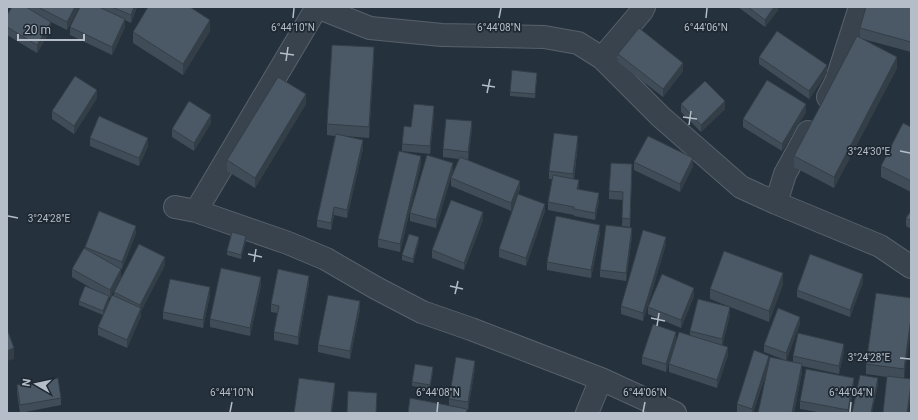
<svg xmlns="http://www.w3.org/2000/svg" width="918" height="420" font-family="Roboto,sans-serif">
<rect width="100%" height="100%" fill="#25323d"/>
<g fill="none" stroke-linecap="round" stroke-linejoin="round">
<g stroke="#57616b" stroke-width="24">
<path id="minor" d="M317,7L370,28L442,35L544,37L578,43L602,58L661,117L741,187L776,203L880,246L911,267
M602,58L642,11L644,7
M828,97L836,82L860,7
M776,203L785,174L808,132
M175,207L196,211L288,243L326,259L376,288L422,312L471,329L601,379L675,413
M196,211L317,7
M587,413L601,379"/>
</g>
<use href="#minor" stroke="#39434d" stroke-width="22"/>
</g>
<path fill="#404d58" d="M12,7H79L67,30L51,22V30L37,53L7,35V15Z
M80,7H137L131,23L125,20V27L112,55L70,35V27Z
M738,7H778V10L765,27Z
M911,7V52L863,39L897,68L834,188L794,167V156L860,38V28Z
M210,31L183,75L133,43V32Z
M618,54L683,71L663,97L618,62Z
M759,57L827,73L809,99L759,64Z
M374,58L369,138L345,136L363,148L347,218L334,215L331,230L317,227V220L335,136L327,135V124Z
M537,77L535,98L510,96V92Z
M97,98L74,134L52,119V111Z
M306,104L255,188L227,171V160Z
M681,104L725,109L701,132L681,112Z
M806,112L782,151L743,127V119Z
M434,114L430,154L402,151V144L411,127Z
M211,123L194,151L172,137V129Z
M911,127V192L881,177V166Z
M472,129L468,160L466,159L520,189L511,211L451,186V178L459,159L443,157V149Z
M90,138L148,146L139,166L90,146Z
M578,144L574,179L579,188V190L599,201L595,220L574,216V215L548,210V202L552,179H549V171Z
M634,162L693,166L680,192L634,170Z
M421,164L400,252L378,247V239Z
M453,170L436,228L410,221V213Z
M632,171L630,227L622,226L623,200L609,199V191Z
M545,211L526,266L499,257V249Z
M911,211V229L906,226V218Z
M483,220L464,270L432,258V250Z
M136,233L122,269L120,268L121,277L110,298L109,297V300L103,315L79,305V301L98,292L72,277V269L85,249V247Z
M600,233L591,278L547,270V262Z
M632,236L626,281L600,277V270Z
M246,240L241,259L227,255V251Z
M419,241L413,263L402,260V255Z
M666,244L643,321L621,314V306Z
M165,265L141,311V316L127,348L98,335V327L114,296V292Z
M863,282L850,317L797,297V290Z
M309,283L298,345L274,340V332L277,313L271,312V304Z
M783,284L769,322L730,307V315L722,346L728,355L717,388L669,372V364L690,335V331L730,307L710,299V289Z
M261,285L250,336L210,327V319Z
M210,295L203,328L163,319V312Z
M694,296L681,328L648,314V307Z
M911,298L904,378L911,379V392L908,413H883L887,377L866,374V364Z
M360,309L350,359L318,352V345Z
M800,324L786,361L793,362V356L844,351L839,374L802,366V372L794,413H758L768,368L753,413H741L737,412V404L769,361L785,360L764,352V345Z
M676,340L666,372L642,364V357Z
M475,368L468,410H467V413L449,405V399Z
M433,371L430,389L412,386V382Z
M17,385L61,398V405L20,413L17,393Z
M854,386L849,413H823L800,409V401Z"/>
<path fill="#343e47" d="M75,7H79L67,30V22Z
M134,7H137L131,23V15Z
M774,7H778V10L765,27V20Z
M125,19V27L112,55V47Z
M210,20V31L183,75V64Z
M51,22V30L37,53V45Z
M374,47V58L369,138V127Z
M897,57V68L834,188V177Z
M683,63V71L663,97V89Z
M827,65V73L809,99V91Z
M97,90V98L74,134V126Z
M306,94V104L255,188V178Z
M725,101V109L701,132V125Z
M806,104V112L782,151V144Z
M434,106V114L430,154V146Z
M211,115V123L194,151V143Z
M472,121V129L468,160V152Z
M578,136V144L573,182V174Z
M148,138V146L139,166V158Z
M363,140V148L347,218V210Z
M421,156V164L400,252V244Z
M693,158V166L680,192V184Z
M453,163V170L436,228V220Z
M632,164V171L630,227V219Z
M579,180V188L577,197V189Z
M520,181V189L511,211V203Z
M599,193V201L595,220V213Z
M545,204V211L526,266V258Z
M334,207V215L331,230V223Z
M483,212V220L464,270V263Z
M600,225V233L591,278V270Z
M136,226V233L122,269V262Z
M632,228V236L626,281V273Z
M246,236V240L241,259V255Z
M419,237V241L413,263V259Z
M666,237V244L643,321V313Z
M165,257V265L141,311V316L127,348V340L140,311V305Z
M121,269V277L110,298V290Z
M783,273V284L769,322V311Z
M863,274V282L850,317V310Z
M309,276V283L298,345V337Z
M261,277V285L250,336V328Z
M210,287V295L203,328V320Z
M694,288V296L681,328V320Z
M109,296V300L103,315V311Z
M360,301V309L350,359V351Z
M730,307V315L722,347V339Z
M800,317V324L786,361V353Z
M911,318V329L904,380V369Z
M676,332V340L666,372V364Z
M844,344V351L839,374V366Z
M728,347V355L717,388V380Z
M14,348V359L7,361V351Z
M769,356V363L753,413H752V409Z
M475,361V368L468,410V402Z
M802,364V372L794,413H792Z
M433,367V371L430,389V385Z
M854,378V386L849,413H848V410Z
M878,378V386L872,413H871Z
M335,383V394L332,413H331Z
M911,384V392L908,413H907Z"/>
<path fill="#4b5966" stroke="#343e47" d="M12,7H26L51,22L37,45L7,27V15Z
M38,7H75L67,22Z
M80,7H99L125,19L112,47L70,27Z
M112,7H134L131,15Z
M148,7H190L210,20L183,64L133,32Z
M748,7H774L765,20Z
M866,7H911V42L860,28Z
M639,28L683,63L663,89L618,54Z
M777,31L827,65L809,91L759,57Z
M857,36L897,57L834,177L794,156Z
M332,45L374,47L369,127L327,124Z
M512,70L537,73L535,94L510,92Z
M75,76L97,90L74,126L52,111Z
M278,77L306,94L255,178L227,160Z
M767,80L806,104L782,144L743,119Z
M705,81L725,101L701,125L681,104Z
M189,101L211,115L194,143L172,129Z
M414,104L434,106L430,146L402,144L404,126L411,127Z
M99,116L148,138L139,158L90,138Z
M446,119L472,121L468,152L443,149Z
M903,123L911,127V181L881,166Z
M554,133L578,136L573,174L549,171Z
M336,134L363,140L347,210L334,207L331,223L317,220Z
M648,136L693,158L680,184L634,162Z
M399,151L421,156L400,244L378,239Z
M427,155L453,163L436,220L410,213Z
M460,157L520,181L511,203L451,178Z
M611,163L632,164L630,219L622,218L623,192L609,191Z
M553,175L579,180L577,189L599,193L595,213L574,209V207L548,202Z
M518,194L545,204L526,258L499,249Z
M451,200L483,212L464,263L432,250Z
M99,211L136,226L122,262L85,247Z
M911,211V221L906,218Z
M556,216L600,225L591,270L547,262Z
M606,225L632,228L626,273L600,270Z
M643,230L666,237L643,313L621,306Z
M232,232L246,236L241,255L227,251Z
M409,234L419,237L413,259L402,255Z
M139,244L165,257L140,305L114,292Z
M84,248L121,269L110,290L72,269Z
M724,251L783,273L769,311L710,289Z
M810,254L863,274L850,310L797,290Z
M221,268L261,277L250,328L210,319Z
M278,269L309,276L298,337L274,332L279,306L271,304Z
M662,274L694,288L681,320L648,307Z
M170,279L210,287L203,320L163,312Z
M85,286L109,296L103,311L79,301Z
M876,293L911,298V318L904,369L866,364Z
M112,295L141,308L127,340L98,327Z
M328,295L360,301L350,351L318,345Z
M698,299L730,307L722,339L690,331Z
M778,308L800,317L786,353L764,345Z
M653,324L676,332L666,364L642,357Z
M7,329L14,348L7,351Z
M679,332L728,347L717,380L669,364Z
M798,333L844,344L839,366L793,356Z
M754,350L769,356L752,409L737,404Z
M456,357L475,361L468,402L449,399Z
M770,357L802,364L792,413H758Z
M415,364L433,367L430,385L412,382Z
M806,369L854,378L848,410L800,401Z
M860,375L878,378L871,413H852Z
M887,376L911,379V384L907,413H883Z
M58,378L61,398L20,405L17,385Z
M299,378L335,383L331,413H294Z
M348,391L377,393L376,413H347Z
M410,398L467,409L466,413H408Z"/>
<path fill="none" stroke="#b5bec8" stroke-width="1.5" d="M293,18L294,8M499,18L501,8M706,18L707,8M280,53L294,55M286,61L288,47M482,85L495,87M487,93L490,79M683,117L697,119M689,125L691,111M900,151L910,153M8,216L18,218M248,254L262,257M254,262L256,249M450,286L463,289M455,294L458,281M651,318L665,321M657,326L659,313M900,358L910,359M230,412L232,402M437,412L438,402M643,412L645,402M850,412L851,402"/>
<g font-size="10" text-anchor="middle" fill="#b5bec8" stroke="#1e2832" stroke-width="3.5" stroke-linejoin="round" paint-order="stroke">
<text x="293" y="31">6°44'10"N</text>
<text x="499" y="31">6°44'08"N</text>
<text x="706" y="31">6°44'06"N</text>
<text x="869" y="155">3°24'30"E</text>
<text x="49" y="222">3°24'28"E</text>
<text x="869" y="361">3°24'28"E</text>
<text x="232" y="396">6°44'10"N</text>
<text x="438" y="396">6°44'08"N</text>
<text x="645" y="396">6°44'06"N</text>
<text x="851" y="396">6°44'04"N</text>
</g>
<rect width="918" height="420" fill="none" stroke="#b5bec8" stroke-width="16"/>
<g transform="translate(36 384) rotate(279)" stroke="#1e2832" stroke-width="3" paint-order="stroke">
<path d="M0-3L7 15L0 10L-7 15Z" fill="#b5bec8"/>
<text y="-6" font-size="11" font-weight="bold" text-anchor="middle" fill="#b5bec8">N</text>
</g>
<path d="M18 34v6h66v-6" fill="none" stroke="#b5bec8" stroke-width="2"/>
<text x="24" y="34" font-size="12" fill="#b5bec8" stroke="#1e2832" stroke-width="3" paint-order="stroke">20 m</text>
</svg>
